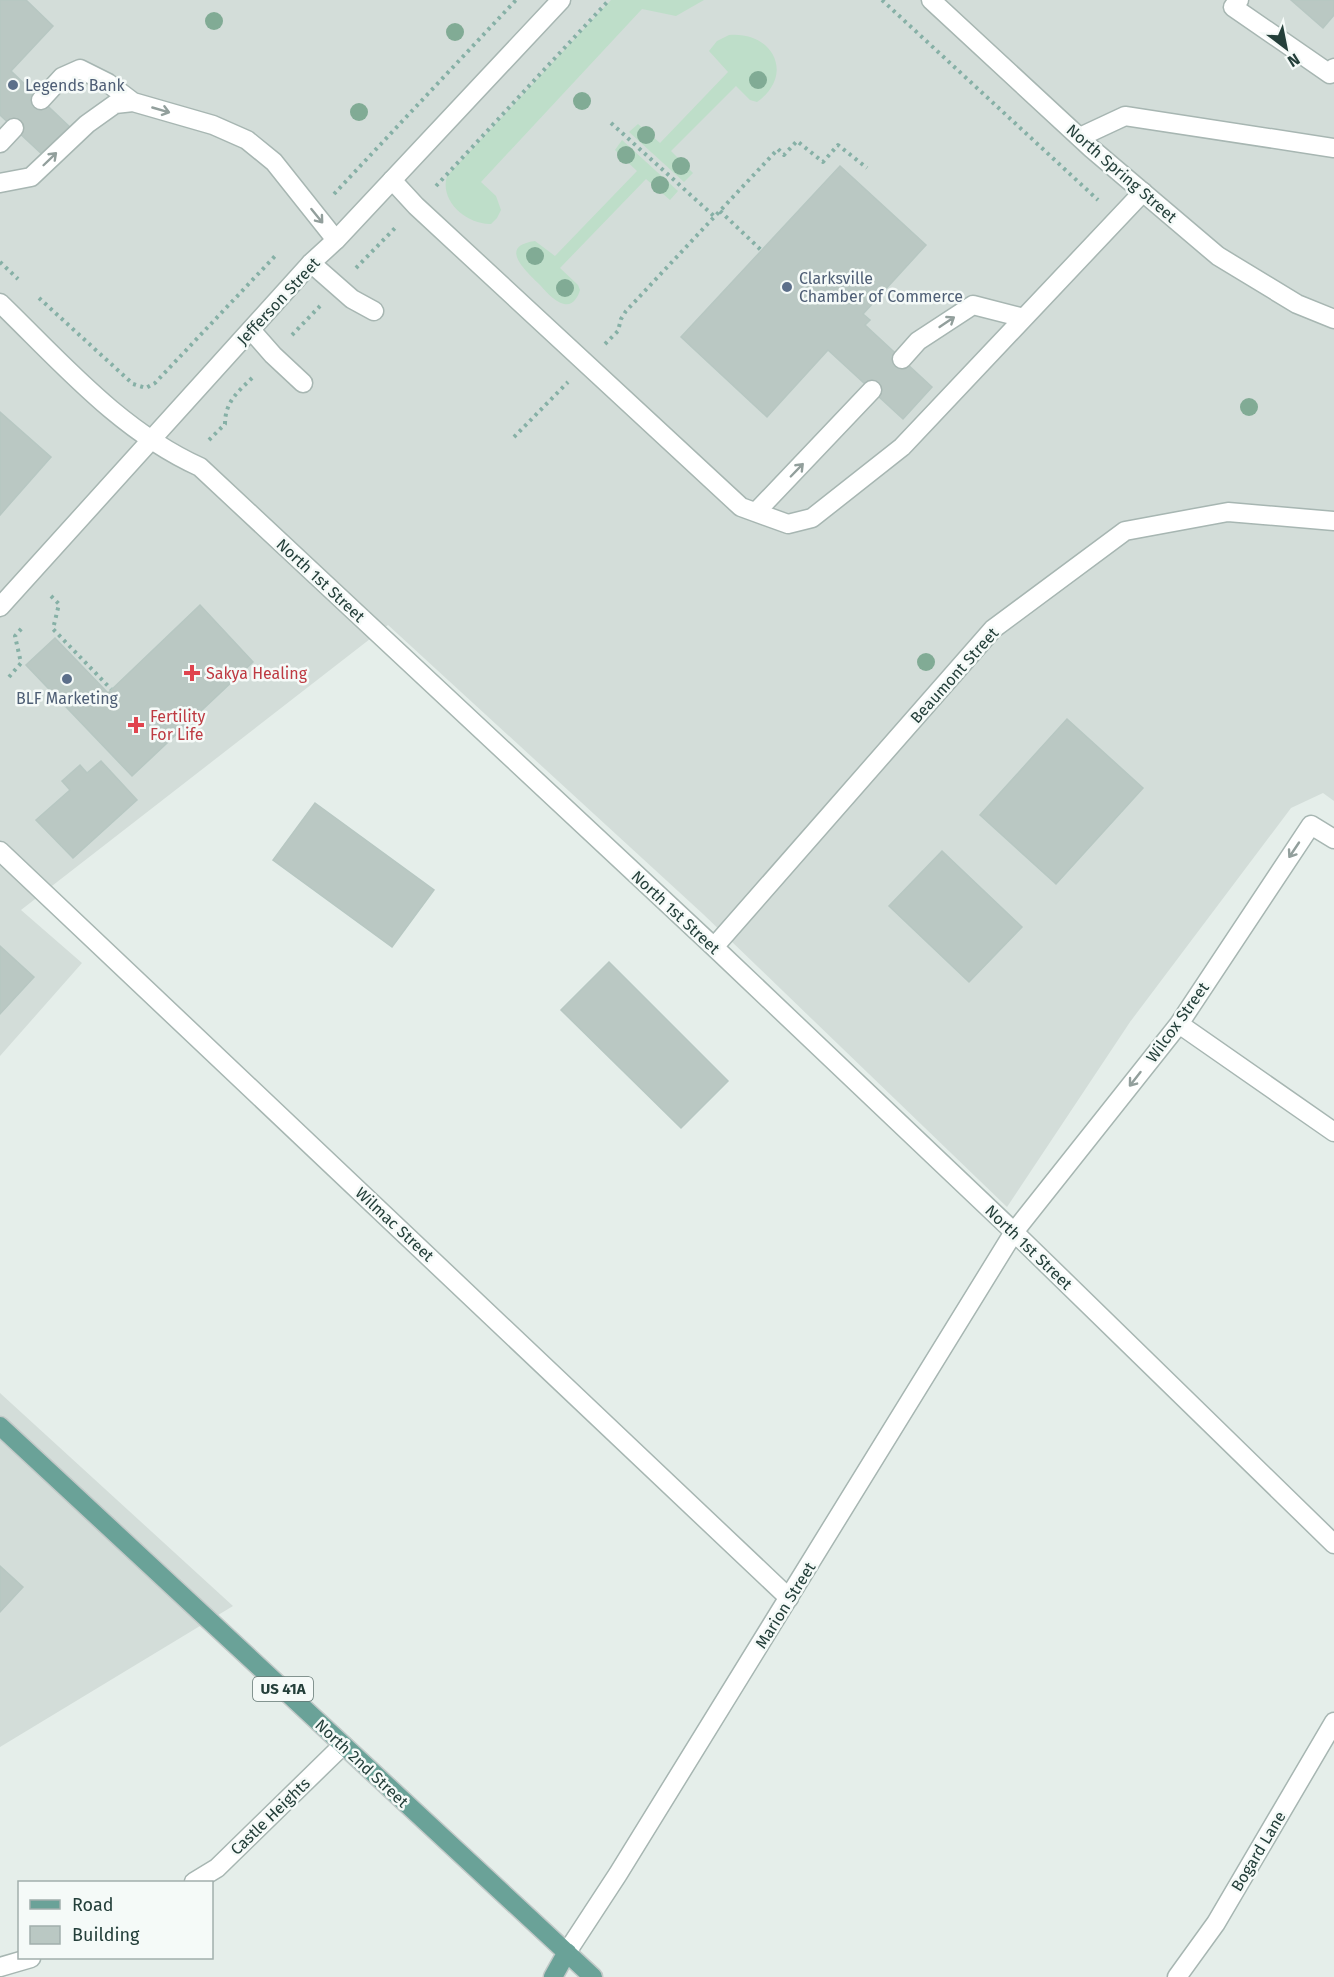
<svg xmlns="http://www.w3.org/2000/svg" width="1334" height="1977" font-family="'Fira Sans',sans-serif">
<rect width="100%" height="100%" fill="#e5eeea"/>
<path fill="#d3ddd9" d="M0,0H1334V801L1323,793L1291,808L1130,1022L1007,1207L703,914L388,625L21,910L82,963L0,1056Z
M0,1393L233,1606L0,1747Z"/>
<path fill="#bedec9" d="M611,0H704L676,16L642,9L481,182L496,196L501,210L497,218L491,224C467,225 439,201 447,176Z
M729,35C772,31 796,74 757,102L750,100L736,86L671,151L693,173L684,182L629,132L638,124L660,143L728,72L709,51L717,41Z
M622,140L678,191L670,200L646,179L560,268L578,285L580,290C578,297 573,306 564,304C554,302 545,290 538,283C525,270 498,246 535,241L555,256L637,171L615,150Z"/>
<path fill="#bac8c3" stroke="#b7c7c2" stroke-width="1.5" d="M0,0H26L53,26L11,71L73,130L46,158L0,115Z
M1291,0H1334V15L1323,28Z
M840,166L926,245L863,314L870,320L865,325L932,387L903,419L828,350L767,417L681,337Z
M0,412L51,457L0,515Z
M200,605L253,662L132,776L26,665L55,638L108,693Z
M1067,719L1143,788L1056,884L980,815Z
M101,761L137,800L73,858L36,820L70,790L62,781L80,765L87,773Z
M315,803L434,890L392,947L273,860Z
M942,851L1022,927L969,982L889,906Z
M0,946L34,977L0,1014Z
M609,962L728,1081L681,1128L561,1010Z
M0,1566L23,1587L0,1612Z"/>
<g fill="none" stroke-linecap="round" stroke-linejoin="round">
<g stroke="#a7b6b2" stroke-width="21">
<path id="service" d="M1239,0L1233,7L1330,74L1334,68
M41,100L62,77L80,69L108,83L133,102L213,125L247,140L274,162L336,240
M1080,137L1125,116L1334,148
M0,143L14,128
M392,180L416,206L741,507L788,524L812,518L902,447L1143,192
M0,183L31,177L87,124L115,104L133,102
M311,263L352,299L374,311
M251,330L273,355L303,383
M902,359L918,341L973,305L1024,318
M756,512L872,390
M0,851L789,1598
M1177,1977L1216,1923L1334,1722"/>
</g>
<g stroke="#a7b6b2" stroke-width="21">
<path id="minor" d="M931,0L1092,149L1218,256L1297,304L1334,319
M0,303C61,362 120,431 200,467L714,947L1014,1232L1334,1544
M0,607L311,263L336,240L561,0
M714,947L993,629L1125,531L1228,512L1334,521
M1179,1024L1334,1132
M194,1882L217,1868L343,1745
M567,1952L618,1874L1014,1232L1179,1024L1311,825L1334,839
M0,1967L31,1958"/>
</g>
<g stroke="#c2c9c8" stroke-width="21">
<path id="primary" d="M0,1426L593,1977
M553,1977L567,1952"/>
</g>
<path stroke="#86b0a6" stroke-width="4" stroke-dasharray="3 4.5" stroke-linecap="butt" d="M882,0L1098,200
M611,123L715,217
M436,186L609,0
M334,194L516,0
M720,211L761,250
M0,262L18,279
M356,268L397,226
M39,298L133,384L146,388L155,383L277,254
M292,335L320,306
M605,344L618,331L621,319L626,311L778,149L784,155L797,141L823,162L838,145L867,168
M514,437L568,382
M209,440L225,424C225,401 239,391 254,376
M51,596L59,604L53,629L111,689
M9,677L21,663L15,636L22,628"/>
<use href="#service" stroke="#fff" stroke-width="18"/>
<use href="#minor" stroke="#fff" stroke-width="18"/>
<use href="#primary" stroke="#6aa298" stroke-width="18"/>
</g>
<g fill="#81ab95">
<circle cx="214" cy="21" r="9"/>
<circle cx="455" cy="32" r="9"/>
<circle cx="758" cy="80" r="9"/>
<circle cx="582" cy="101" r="9"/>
<circle cx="359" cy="112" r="9"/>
<circle cx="646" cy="135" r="9"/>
<circle cx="626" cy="155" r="9"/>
<circle cx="681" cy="166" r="9"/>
<circle cx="660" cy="185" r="9"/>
<circle cx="535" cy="256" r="9"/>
<circle cx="565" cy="288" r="9"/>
<circle cx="1249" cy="407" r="9"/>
<circle cx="926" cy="662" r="9"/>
</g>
<defs><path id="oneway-shaft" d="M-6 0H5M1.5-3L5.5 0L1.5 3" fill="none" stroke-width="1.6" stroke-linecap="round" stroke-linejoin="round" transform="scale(1.5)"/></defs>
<g stroke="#929f9c">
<use href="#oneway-shaft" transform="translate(161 110) rotate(16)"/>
<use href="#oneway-shaft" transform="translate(50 159) rotate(-44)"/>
<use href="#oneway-shaft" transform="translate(317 216) rotate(51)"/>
<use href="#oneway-shaft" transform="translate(947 322) rotate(-34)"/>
<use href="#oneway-shaft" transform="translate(797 470) rotate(-46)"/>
<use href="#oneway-shaft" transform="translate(1294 850) rotate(124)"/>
<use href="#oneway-shaft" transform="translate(1135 1079) rotate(128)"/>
</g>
<g fill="#5c6f8a" stroke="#f5faf8" stroke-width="2">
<circle cx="13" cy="85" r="6"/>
<circle cx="787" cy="287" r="6"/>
<circle cx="67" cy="679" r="6"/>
</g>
<g fill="#e0444e" stroke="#f5faf8" stroke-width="2">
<path d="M189 664h6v6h6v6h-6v6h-6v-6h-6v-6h6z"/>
<path d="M133 716h6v6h6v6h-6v6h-6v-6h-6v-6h6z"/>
</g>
<g text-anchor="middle" stroke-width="5" stroke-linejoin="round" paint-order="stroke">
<rect fill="#f5faf8" stroke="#637773" stroke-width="1.5" x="253" y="1677" width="60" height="24" rx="4.5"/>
<g font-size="15" font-weight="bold" fill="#243f3a">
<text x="283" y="1694">US 41A</text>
</g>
<g font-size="16" fill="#4e5e75" stroke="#f5faf8" text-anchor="start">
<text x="25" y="91">Legends Bank</text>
<text x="799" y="284">Clarksville<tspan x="799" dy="18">Chamber of Commerce</tspan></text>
<text x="67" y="704" text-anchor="middle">BLF Marketing</text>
</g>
<g font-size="16" fill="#243f3a" stroke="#f5faf8">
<text transform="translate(1122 173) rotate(41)" y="6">North Spring Street</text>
<text transform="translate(278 301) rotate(-47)" y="6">Jefferson Street</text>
<text transform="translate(321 580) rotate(43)" y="6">North 1st Street</text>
<text transform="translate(954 675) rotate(-48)" y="6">Beaumont Street</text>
<text transform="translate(676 912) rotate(43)" y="6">North 1st Street</text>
<text transform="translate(1177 1022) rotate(-54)" y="6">Wilcox Street</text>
<text transform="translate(395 1224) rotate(43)" y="6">Wilmac Street</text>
<text transform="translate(1029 1247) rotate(44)" y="6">North 1st Street</text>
<text transform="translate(785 1605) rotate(-58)" y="6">Marion Street</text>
<text transform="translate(362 1763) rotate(43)" y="6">North 2nd Street</text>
<text transform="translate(270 1816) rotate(-44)" y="6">Castle Heights</text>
<text transform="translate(1258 1851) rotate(-59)" y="6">Bogard Lane</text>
</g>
<g font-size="16" fill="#be3a42" stroke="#f5faf8" text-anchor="start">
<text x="206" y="679">Sakya Healing</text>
<text x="150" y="722">Fertility<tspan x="150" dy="18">For Life</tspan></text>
</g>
</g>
<rect x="18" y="1881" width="195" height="78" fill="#f5faf8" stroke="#a1afac" stroke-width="1.5"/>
<rect x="30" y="1900" width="30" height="9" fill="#6aa298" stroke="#a1afac" stroke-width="1.5"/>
<text x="72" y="1911" font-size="18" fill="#243f3a">Road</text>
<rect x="30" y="1926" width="30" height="18" fill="#bac8c3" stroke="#a1afac" stroke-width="1.5"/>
<text x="72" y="1941" font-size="18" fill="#243f3a">Building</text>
<g transform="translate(1286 48) rotate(148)" stroke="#f5faf8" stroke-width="4.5" paint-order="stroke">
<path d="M0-4.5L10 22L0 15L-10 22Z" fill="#243f3a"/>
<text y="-9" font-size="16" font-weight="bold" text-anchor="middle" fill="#243f3a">N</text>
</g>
</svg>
